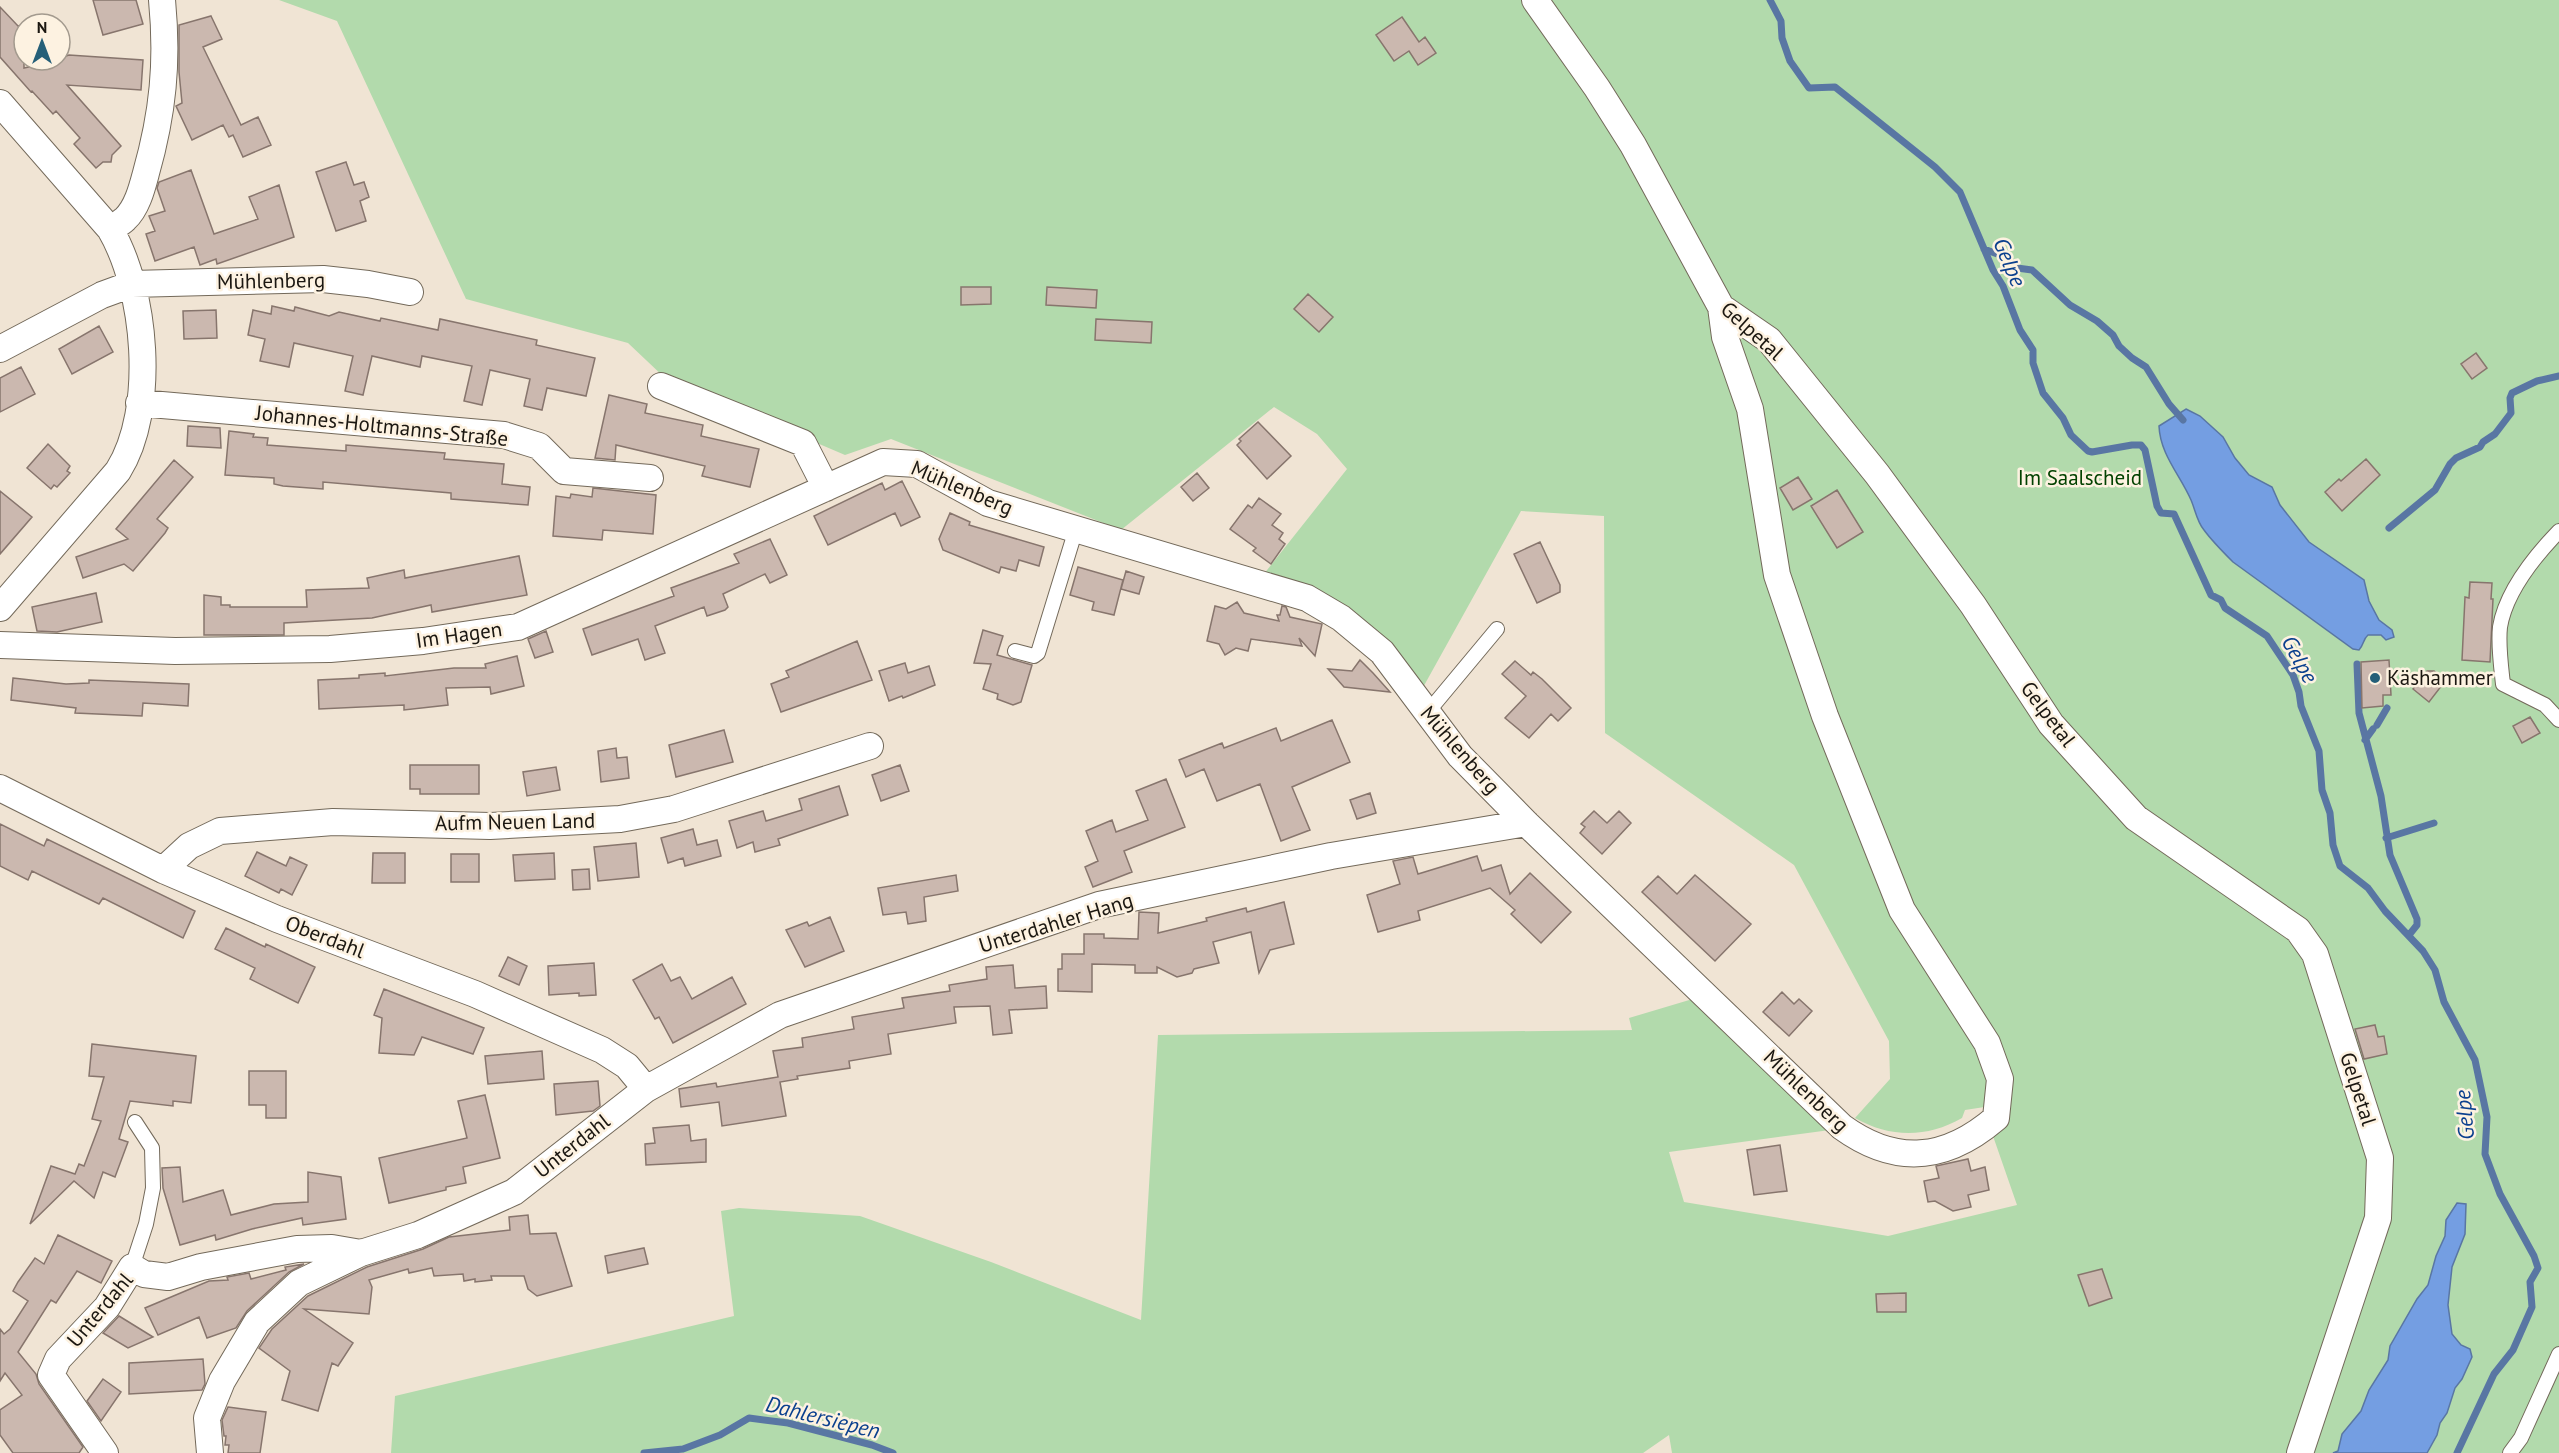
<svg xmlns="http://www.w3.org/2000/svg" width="2559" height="1453" font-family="'PT Sans',sans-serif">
<rect width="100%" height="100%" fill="#f0e4d4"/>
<path fill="#b2daac" d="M279,0H2559V1453H1672L1669,1435L1643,1453H391L395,1396L734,1316L721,1211L739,1208L860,1216L991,1262L1141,1320L1158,1035L1632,1030L1629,1018L1696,998L1830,1130L1669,1152L1684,1202L1888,1236L2017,1205L1993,1136L1991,1106L1965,1110L1962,1118C1927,1138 1890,1138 1855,1118L1890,1079L1889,1041L1794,865L1605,733L1604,516L1521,511L1421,691L1382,646L1260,579L1347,469L1317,434L1274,407L1121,530L891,439L845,455L665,378L628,343L466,299L337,21Z"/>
<path fill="#749ee2" stroke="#5976a3" stroke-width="1.5" d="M2186,409L2200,416L2223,437L2235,458L2249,475L2272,487L2280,505L2309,542L2364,580L2369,601L2379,620L2392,630L2394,637L2386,640L2381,635H2368C2363,639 2364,645 2359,650L2353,649L2233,562C2223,552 2212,541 2204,530C2197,522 2195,509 2191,500C2180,475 2160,454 2159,426Z
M2457,1203L2466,1204L2465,1234L2452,1267L2448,1305L2452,1334L2461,1345L2470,1349L2472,1357L2462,1379L2455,1388L2447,1413L2440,1423L2437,1435L2427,1453H2333L2338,1451L2342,1434L2361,1411L2369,1390L2388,1360L2390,1346L2417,1299L2428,1285L2436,1256L2445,1236L2446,1220Z"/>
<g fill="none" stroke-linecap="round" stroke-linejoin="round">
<path stroke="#5976a3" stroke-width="7" d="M1770,0L1781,21L1782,38L1790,61L1809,88L1835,87L1935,167L1960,192L1993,270L2003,286L2020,330L2033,350V363L2043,393L2063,418L2071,435L2088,451L2092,452L2132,445H2141L2145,450L2157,506L2161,513L2174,514L2211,595L2221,600L2225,608L2267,636L2293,675L2299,692L2301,706L2319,751L2322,790L2330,813L2333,845L2340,866L2368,888L2385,911L2423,951L2435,970L2444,1002L2475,1060L2487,1117L2485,1154L2500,1194L2534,1256L2538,1268L2530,1282L2532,1307L2513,1350L2494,1374L2457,1453
M1984,249L2008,258L2017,268L2032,270L2070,305L2097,321L2113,335L2119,346L2132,358L2146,367L2169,404L2183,420
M2389,528L2435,490L2450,464L2456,458L2480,447L2483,442L2495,434L2511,413L2510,398L2512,393L2537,381L2559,376
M2357,664L2359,713L2381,796L2390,855L2417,919V925L2409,935
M2377,725L2387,708
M2365,740L2373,729
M2386,838L2434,823
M644,1453L683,1449L720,1435L749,1418L788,1423L872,1445L893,1453"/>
</g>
<path fill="#cbb8af" stroke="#87756d" stroke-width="1.5" d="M93,0H136L143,24L103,35Z
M0,7L18,26L24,25V68L60,60V58L69,55L143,60L141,90L67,85L121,146L112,155L111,162H103L96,168L74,144L80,138L56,111L53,114L32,91L31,92L0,57Z
M211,16L222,39L203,47L241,125L258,117L271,145L243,157L233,135L229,137L223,125L192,140L176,106L182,103L179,72V25Z
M1402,17L1419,42L1425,37L1436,53L1418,65L1409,51L1394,61L1376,35Z
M346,162L354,185L364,182L369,197L360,201L366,221L336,231L316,172Z
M191,170L214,234L258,219L249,197L279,185L294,237L217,264L216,259L200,265L194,247L155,261L146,234L155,231L149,216L165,211L157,188L159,182Z
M961,287H991V304L961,305Z
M1047,287L1097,290L1096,308L1046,305Z
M1308,294L1333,317L1319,332L1294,309Z
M272,306L294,311L295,307L329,316L339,312L380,321L381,318L438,330L440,319L537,340L536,345L595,358L586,396L547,388L542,410L524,406L530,379L490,370L482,405L464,401L472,366L422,356L420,367L372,356L363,395L345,391L353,356L294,343L289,367L260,361L265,339L248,335L253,310L271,314Z
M216,310L217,338L184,339L183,311Z
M1096,319L1152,322L1151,343L1095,340Z
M99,326L113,352L72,374L59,349Z
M2476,353L2487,368L2472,379L2461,364Z
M21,367L35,394L0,412V378Z
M609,395L647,404L645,413L703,425L701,436L759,449L750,487L702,476L705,466L616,445L615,460L595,458Z
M1258,422L1291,456L1267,479L1237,445L1241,441L1239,439Z
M188,426L220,428L221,448L187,446Z
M229,431L254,434L253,437L268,438L267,445L346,451V445L445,453L444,459L504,464L502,484L530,487L528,505L451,499V493L323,482V489L283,486L274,484V478L225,475Z
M48,444L70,466L67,471L70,473L57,487L54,485L51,489L27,468Z
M2366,459L2380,475L2342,511L2325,492L2339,479L2341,481Z
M174,460L193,477L157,519L168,528L165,533L133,571L124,564L83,578L76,557L128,539L116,529Z
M1197,473L1209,488L1193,501L1181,487Z
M1798,477L1812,499L1793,510L1780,488Z
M902,481L920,517L901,526L895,513L828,545L814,516L882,483L885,490Z
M593,488L656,495L653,534L603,530L602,540L553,536L556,496L570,498L571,494L592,497Z
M1837,490L1863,532L1837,548L1811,506Z
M0,491L32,517L0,554Z
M1259,498L1281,514L1272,525L1283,533L1279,539L1285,544L1271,564L1253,551L1256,548L1230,529L1248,505L1252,508Z
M950,513L970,522L969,525L1044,547L1039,566L1019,560L1016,571L1001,567L999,573L943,550L939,539Z
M770,539L787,575L770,583L765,574L723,594L728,607L725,610L707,616L704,607L655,626L665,653L645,660L638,639L592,655L583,629L674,596L671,588L739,563L734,554Z
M1540,542L1560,585V592L1537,603L1514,554Z
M519,556L527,595L432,612L431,605L372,618L284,623V635H204V595L221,597V605H230V607H307L306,590L369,588L367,578L404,570L405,578Z
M1078,567L1123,580L1114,615L1092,610L1094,602L1070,595Z
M1126,571L1144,577L1139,594L1121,589Z
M2470,582L2492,583L2491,599H2493L2490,662L2462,660L2465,597L2469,598Z
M96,593L102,622L57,632L37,631L32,607Z
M1237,602L1244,613L1279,621L1277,615H1280L1282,606L1286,607L1290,617L1322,624L1315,656L1299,638L1302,646L1251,639L1248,651L1236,648L1225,655L1219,644L1207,641L1215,606L1226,609Z
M983,630L1003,636L997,655L1032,665L1021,702L1013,705L997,699L998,694L983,689L991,664L974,663Z
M546,631L553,652L535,658L528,639Z
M857,641L872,680L781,712L771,684L789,677L786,671Z
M517,656L524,686L491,694L490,687L446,688L448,705L404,710V705L319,709L318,680L359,678V675L385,673V676L454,668H486L485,664Z
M1360,660L1373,673L1390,692L1344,687L1328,669L1352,671Z
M2389,660L2391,695H2383V706L2362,708L2361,662Z
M1515,661L1531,675L1533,672L1542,679L1571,708L1558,721L1551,714L1529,738L1505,718L1526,696L1502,674Z
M905,663L908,673L929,666L935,685L903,698L902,696L889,701L879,671Z
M2427,671H2434L2446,680L2429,702L2413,689Z
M13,678L66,684L89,683V680L189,684L188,706L143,703L142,716L75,713L76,708L11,700Z
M2530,717L2540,733L2522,743L2513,726Z
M1332,720L1350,762L1292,787L1310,830L1281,841L1260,784L1217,801L1204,769L1186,777L1179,760L1222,743L1224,748L1276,728L1281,741Z
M724,730L733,762L676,777L669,745Z
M616,748L617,758L627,757L629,778L601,782L598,751Z
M410,765H479V794H420V789H410Z
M900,765L909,791L881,801L872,775Z
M556,767L560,790L527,796L523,772Z
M1166,779L1185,827L1124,851L1132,872L1093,887L1085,867L1098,861L1086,831L1112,820L1116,832L1148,820L1136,791Z
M839,786L848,815L778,839L780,845L755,852L753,842L737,848L729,821L763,811L766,821L802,810L799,799Z
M1370,793L1376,813L1357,819L1350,800Z
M1594,811L1607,823L1619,811L1631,823L1602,854L1580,833L1585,827L1581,824Z
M0,824L44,846L47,839L195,911L183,938L103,898L99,904L32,871L28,880L0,866Z
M693,829L697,845L717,840L721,856L685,866L683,858L668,863L661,838Z
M636,843L639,877L598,881L594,847Z
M257,852L286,866L290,857L307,865L292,895L281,889L279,893L245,876Z
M373,853H405V883H372Z
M554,853L555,879L515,881L513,855Z
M451,854H479V882H451Z
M1477,856L1482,871L1501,865L1510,894L1530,873L1571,912L1541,943L1511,914L1515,910L1490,888L1418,911L1420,920L1378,932L1367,895L1400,884L1393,861L1413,857L1418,874Z
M589,869L590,889L573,890L572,870Z
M956,875L958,891L924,897L926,921L908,924L906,912L883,915L878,888Z
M1695,875L1751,924L1715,961L1642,892L1658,876L1677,894Z
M1284,902L1294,944L1270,950L1259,973L1251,932L1213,942L1219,963L1194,969L1192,973L1177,977L1157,967V973H1135V965L1092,964V992L1058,991V969H1062V954H1084V934H1104V938L1138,939L1139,912L1159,913L1158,933L1207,921L1206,918L1246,908L1247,912Z
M830,917L844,951L805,967L786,930L807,922L809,926Z
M226,928L265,947L266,944L315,967L298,1003L250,979L255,968L215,949Z
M508,957L527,966L519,985L499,976Z
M594,963L596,995L579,996V993L549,995L548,966Z
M662,964L671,981L680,977L692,999L732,977L746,1004L673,1043L659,1017L655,1019L633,980Z
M1013,965L1015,988L1046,986L1047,1008L1009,1010L1012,1033L993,1035L990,1006L954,1007L956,1023L888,1034L891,1054L849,1061L850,1068L797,1076L798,1079L780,1082L786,1116L722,1126L719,1102L681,1107L679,1089L716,1083L717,1087L778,1077L773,1051L803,1047L802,1038L854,1029L852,1017L904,1008L902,998L950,991L949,985L987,979L986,967Z
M384,989L484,1028L473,1054L422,1037L414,1055L379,1053L382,1018L374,1015Z
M1782,992L1794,1004L1799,999L1812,1011L1789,1036L1763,1012Z
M2375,1025L2378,1037L2384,1036L2387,1054L2364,1059L2355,1029Z
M92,1044L196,1056L191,1103L173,1101V1106L130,1101L119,1139L128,1142L115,1177L103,1172L94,1198L74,1181L30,1224L51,1166L75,1174L79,1164L84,1166L101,1121L92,1119L104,1077L89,1076Z
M542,1051L544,1079L488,1084L485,1056Z
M249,1071H286V1118H266V1105H249Z
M598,1081L600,1106L593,1111L556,1115L554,1084Z
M485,1095L500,1158L463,1167L466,1183L446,1187V1190L389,1203L379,1158L467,1138L458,1101Z
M689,1125L691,1141L706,1139V1162L646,1165L645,1144L655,1143L653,1128Z
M1780,1145L1787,1191L1754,1195L1747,1150Z
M1968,1159L1971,1171L1985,1167L1989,1190L1968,1195L1971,1207L1953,1211L1935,1201L1928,1202L1924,1181L1939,1178L1936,1166Z
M180,1167L183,1202L223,1190L231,1215L274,1204L308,1202V1172L341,1177L346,1219L303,1225L302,1218L252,1229L216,1240L215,1235L180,1245L163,1188L162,1168Z
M528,1215L530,1234L556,1233L572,1286L537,1296L528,1289L524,1276H491L492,1280L475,1282V1279L464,1281L463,1274L434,1276L432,1268L409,1273L408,1269L369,1280L372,1287L369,1314L304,1309L353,1343L338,1366L332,1363L318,1411L282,1400L290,1371L259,1348L272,1329L308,1296L367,1267L423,1249L449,1237L510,1230L509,1217Z
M58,1235L112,1261L101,1283L77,1271L56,1303L51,1300L18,1352L36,1374L39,1384L83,1447L79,1453H13L0,1435V1410L22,1395L5,1373L0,1381V1329L4,1334L10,1329L28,1301L13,1291L18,1282L35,1258L44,1264Z
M644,1248L648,1264L608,1273L605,1256Z
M304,1264L289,1272L247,1311L236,1328L207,1338L199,1317L158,1335L145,1308L209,1281L228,1280L227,1277L249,1273L251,1279L286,1270L285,1267Z
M2102,1269L2112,1298L2089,1306L2078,1275Z
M1906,1293V1312H1877L1876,1294Z
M119,1316L153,1337L128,1348L103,1333Z
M203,1359L205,1384L202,1390L129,1394V1363Z
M103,1379L121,1392L101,1421L87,1401Z
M228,1407L266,1412L260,1453H228L229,1445H225L226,1436H224L222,1420Z"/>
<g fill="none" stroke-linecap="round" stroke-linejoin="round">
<g stroke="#73695a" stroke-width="16">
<path id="lane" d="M2559,531C2534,557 2506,591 2500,627C2498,645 2501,666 2503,684L2545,705L2559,720
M1015,651L1034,656L1038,653L1076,529
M1427,713L1497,629
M132,1267L146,1224L153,1188L152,1148L135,1122
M2510,1453L2521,1438L2559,1354"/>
</g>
<g stroke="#73695a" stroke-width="28">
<path id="street" d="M1535,0L1597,88L1633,145L1721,307L1769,340L1877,474L1973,605L2051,724L2136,818L2298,930L2315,954L2380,1158L2378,1218L2300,1453
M0,103L110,229C146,290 157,409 118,471L0,608
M110,229C115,226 121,223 125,219C137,208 142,188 146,173C163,113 168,62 162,0
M0,349L102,295L132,284L323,279L368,284L410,292
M661,386L803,443L826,488
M139,403L504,435L539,446L564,471L650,478
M0,645L175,651L330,649L423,641L518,627L883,462L917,464L988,503L1307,598L1341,618L1382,652L1460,756L1526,823L1842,1127C1896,1166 1946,1161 1996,1118L2000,1079L1987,1043L1902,910L1825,716L1777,575L1750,409L1725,337L1721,307
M0,788L163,870L277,919L475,994L602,1050L627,1066L646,1089
M163,870L189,846L220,831L333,822L490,826L620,819L674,809L870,746
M105,1453L51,1375L58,1359L107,1307L132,1267L144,1274L168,1277L201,1267L297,1249L332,1248L361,1253
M210,1453L207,1418L222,1381L257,1322L299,1283L361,1253L418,1235L514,1192L646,1089L780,1015L1099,905L1331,856L1526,823"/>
</g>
<use href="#lane" stroke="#fff" stroke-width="14"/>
<use href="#street" stroke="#fff" stroke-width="26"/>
</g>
<circle fill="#255f78" stroke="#fdf2e1" stroke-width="2" cx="2375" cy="678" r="6"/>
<g text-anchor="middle" stroke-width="5" stroke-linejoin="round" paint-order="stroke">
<g font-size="21" fill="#1b1711" stroke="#fdf2e1">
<text transform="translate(271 281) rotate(-1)" y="7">Mühlenberg</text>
<text transform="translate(1752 331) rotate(42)" y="7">Gelpetal</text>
<text transform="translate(382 426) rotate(6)" y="7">Johannes-Holtmanns-Straße</text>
<text transform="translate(962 488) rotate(23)" y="7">Mühlenberg</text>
<text transform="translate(459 635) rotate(-8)" y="7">Im Hagen</text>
<text transform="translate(2048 714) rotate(53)" y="7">Gelpetal</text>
<text transform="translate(1460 750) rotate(49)" y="7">Mühlenberg</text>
<text transform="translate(515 822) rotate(-1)" y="7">Aufm Neuen Land</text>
<text transform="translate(1056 923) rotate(-17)" y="7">Unterdahler Hang</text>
<text transform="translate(325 937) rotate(21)" y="7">Oberdahl</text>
<text transform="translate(2358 1089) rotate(72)" y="7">Gelpetal</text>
<text transform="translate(1806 1091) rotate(44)" y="7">Mühlenberg</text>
<text transform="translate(572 1146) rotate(-38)" y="7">Unterdahl</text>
<text transform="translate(100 1310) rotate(-50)" y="7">Unterdahl</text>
</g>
<g font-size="21" fill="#024200" stroke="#fdf2e1">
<text x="2080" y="485">Im Saalscheid</text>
</g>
<g font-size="21" fill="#1b1711" stroke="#fdf2e1" text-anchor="start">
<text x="2387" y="685">Käshammer</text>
</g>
<g font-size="22" font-style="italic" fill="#0b408e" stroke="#fdf2e1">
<text transform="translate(2010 262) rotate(67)" y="8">Gelpe</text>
<text transform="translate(2300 659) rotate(61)" y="8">Gelpe</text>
<text transform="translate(2464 1115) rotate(-95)" y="8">Gelpe</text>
<text transform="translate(823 1417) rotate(14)" y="8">Dahlersiepen</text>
</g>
</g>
<g transform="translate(42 42)"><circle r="28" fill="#fdf2e1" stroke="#a39a8e" stroke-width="1.5"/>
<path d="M0-4.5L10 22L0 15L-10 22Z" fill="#255f78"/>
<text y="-9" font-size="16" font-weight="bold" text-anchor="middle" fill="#1b1711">N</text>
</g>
</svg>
